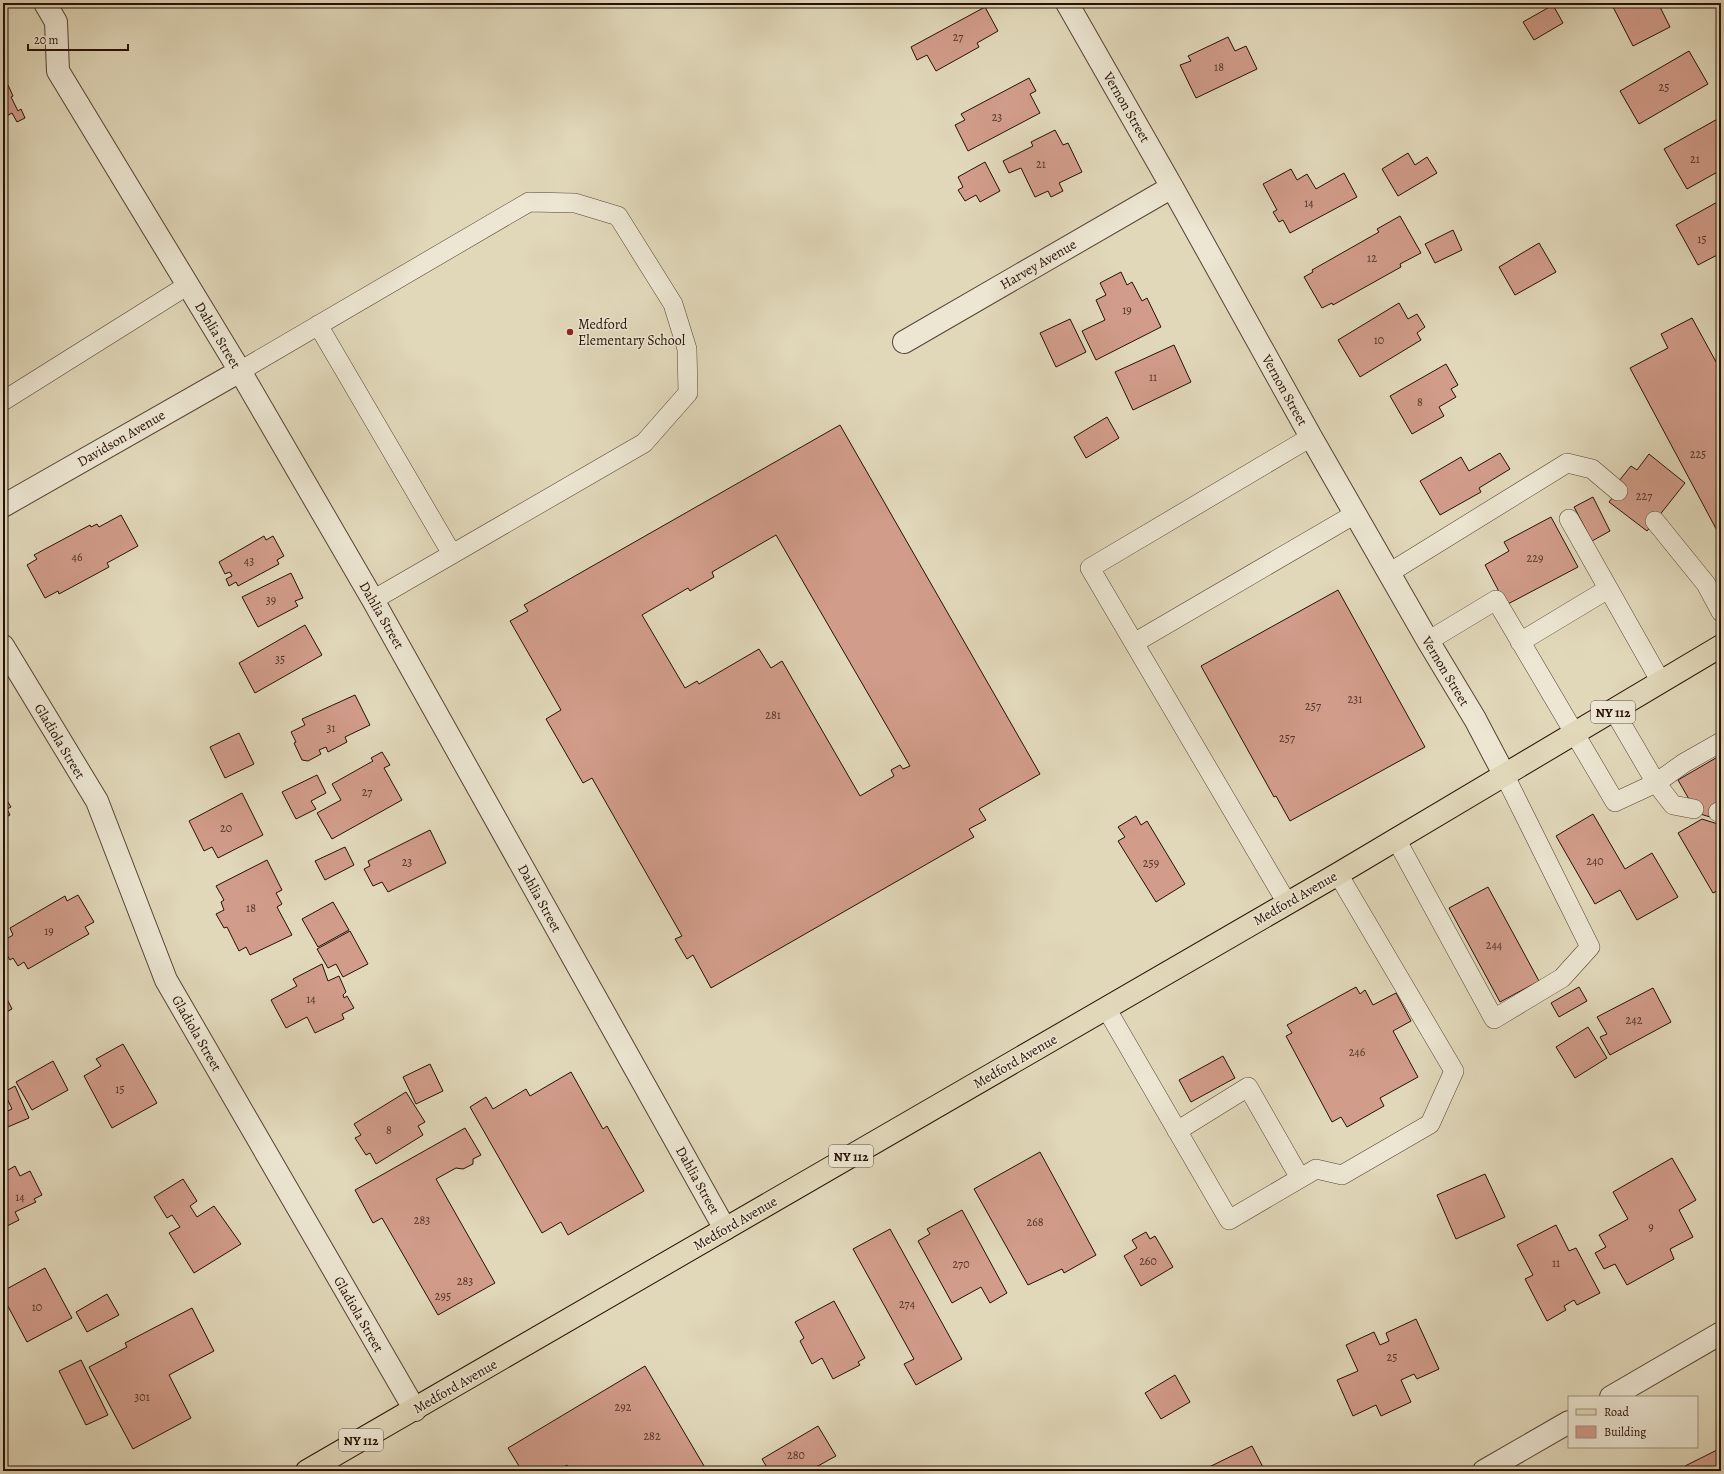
<svg xmlns="http://www.w3.org/2000/svg" width="1724" height="1474" font-family="Alegreya,serif">
<rect width="100%" height="100%" fill="#e1d8ba"/>
<filter id="stains"><feTurbulence type="fractalNoise" baseFrequency=".005" numOctaves="4"/><feColorMatrix values="0 0 0 0 .2 0 0 0 0 .09 0 0 0 0 .02 0 0 0 .5 -.17"/></filter>
<radialGradient id="worn" r=".72"><stop offset=".6" stop-color="#630" stop-opacity="0"/><stop offset="1" stop-color="#630" stop-opacity=".3"/></radialGradient>
<path fill="#d19c8a" stroke="#271006" fill-rule="evenodd" d="M1611,3H1658L1670,27L1633,46Z
M1553,5L1563,23L1534,40L1523,22Z
M985,7L998,31L977,43L979,47L936,71L927,55L917,60L911,47Z
M1228,37L1235,51L1246,46L1257,69L1196,98L1180,65L1191,61L1188,56Z
M1689,51L1708,84L1639,124L1620,91Z
M1029,78L1036,91L1030,94L1040,113L968,151L955,125L965,120L961,114Z
M3,84L5,87L8,85L13,96L11,97L18,111L21,109L25,118L17,122L12,113L3,118Z
M1721,117V170L1687,189L1664,149Z
M1055,130L1063,145L1068,143L1082,172L1059,183L1063,191L1051,197L1048,191L1035,197L1021,168L1009,173L1003,161L1033,146L1031,142Z
M1408,153L1415,165L1427,157L1437,173L1398,196L1382,169Z
M985,162L1000,191L980,202L976,195L965,201L958,190L963,187L958,177Z
M1291,169L1297,180L1307,174L1316,189L1344,173L1357,197L1290,233L1283,220L1279,222L1273,212L1277,210L1263,184Z
M1721,200V253L1698,265L1676,225Z
M1400,216L1421,253L1400,264L1401,267L1333,305L1332,303L1322,308L1304,277L1313,272L1312,270L1379,232L1377,229Z
M1453,230L1462,250L1435,263L1425,244Z
M1539,243L1556,272L1515,295L1499,267Z
M1121,272L1127,285L1132,282L1142,301L1147,298L1161,327L1096,360L1082,331L1105,320L1096,300L1106,295L1100,283Z
M1399,303L1408,319L1417,314L1425,327L1417,333L1421,340L1360,377L1338,340Z
M1692,318L1721,371V538L1630,368L1668,348L1661,334Z
M1070,319L1086,352L1056,367L1040,333Z
M1174,345L1191,382L1133,410L1115,372Z
M1446,364L1458,385L1451,389L1456,397L1439,407L1444,416L1412,434L1390,396Z
M1107,417L1119,438L1086,458L1074,437Z
M840,425L1040,774L979,809L986,820L969,829L974,837L711,988L693,955L687,959L675,939L682,936L592,778L583,783L546,719L561,710L510,621L528,611L524,605ZM776,535L910,766L903,769L900,765L891,770L894,776L860,796L782,661L771,668L759,649L699,684L697,681L685,688L642,615L688,588L690,591L714,577L712,572Z
M1500,453L1510,469L1479,488L1481,492L1440,515L1420,481L1461,457L1469,471Z
M1649,454L1685,483L1647,531L1609,502L1621,487L1618,482L1631,466L1637,470Z
M1593,497L1610,531L1592,541L1574,507Z
M121,515L138,546L107,563L109,567L59,594L58,591L45,598L27,565L37,559L34,555L90,525L91,527L97,524L99,527Z
M1551,517L1578,567L1506,605L1485,565L1509,551L1504,542Z
M264,536L266,540L273,536L284,556L277,560L279,564L238,586L236,582L229,586L226,579L232,576L230,572L225,574L219,562Z
M291,573L303,598L295,601L298,606L258,627L242,597Z
M1338,590L1425,747L1290,821L1276,796L1274,797L1201,666Z
M305,625L322,655L255,693L239,663Z
M355,695L370,725L345,737L347,742L328,752L326,747L319,750L321,754L308,761L302,760L294,743L296,742L291,732L305,725L302,719Z
M239,733L254,764L225,778L210,747Z
M382,752L390,765L384,768L402,800L332,839L317,813L341,800L332,784L373,761L371,758Z
M1721,755V810L1710,817L1697,813L1678,780Z
M317,775L326,793L311,801L316,809L296,819L282,792Z
M242,793L263,835L218,858L212,847L204,851L189,821Z
M3,794L11,807L7,809L10,815L3,819Z
M1593,814L1625,869L1652,853L1678,897L1637,920L1620,890L1595,904L1556,836Z
M1136,816L1141,825L1147,821L1185,884L1156,902L1118,841L1125,837L1118,827Z
M1702,819L1721,825V889L1713,893L1678,833Z
M430,830L446,863L388,892L382,882L373,886L364,869L370,866L368,861Z
M345,847L354,865L325,880L315,861Z
M267,860L282,890L276,893L282,904L277,907L292,935L250,955L246,947L239,951L227,927L224,928L216,914L224,910L221,902L224,900L216,886Z
M1488,887L1539,981L1500,1002L1449,908Z
M78,895L94,922L85,927L89,934L28,969L24,962L18,966L13,958L10,960L3,948V941L13,935L10,928L65,896L67,901Z
M333,902L349,930L318,947L302,919Z
M350,931L368,964L343,977L336,964L328,968L317,949Z
M322,964L328,981L339,976L346,992L343,995L344,998L347,996L354,1008L342,1014L344,1019L315,1033L307,1017L286,1028L271,1000L297,986L293,979Z
M1356,987L1360,994L1365,990L1373,1005L1396,993L1411,1021L1393,1031L1418,1077L1380,1098L1384,1106L1347,1127L1341,1117L1332,1122L1286,1036L1292,1033L1287,1025Z
M1579,987L1587,1001L1559,1017L1551,1003Z
M1653,988L1671,1022L1610,1055L1600,1037L1607,1034L1597,1017Z
M3,991L12,1009L3,1014Z
M1588,1027L1607,1058L1575,1078L1556,1047Z
M123,1044L157,1103L112,1128L84,1076L101,1066L96,1059Z
M1223,1056L1235,1078L1191,1102L1179,1080Z
M53,1061L68,1090L32,1110L16,1082Z
M430,1064L443,1091L416,1104L403,1077Z
M571,1072L603,1129L607,1126L644,1191L568,1235L561,1222L542,1233L470,1107L486,1097L493,1109L526,1089L530,1096Z
M15,1086L29,1118L3,1129V1113L12,1109L4,1092Z
M406,1092L425,1122L418,1126L423,1135L376,1164L370,1153L366,1155L355,1138L361,1135L354,1124Z
M465,1128L481,1155L473,1159V1164L463,1169L456,1168L436,1179L495,1283L438,1315L382,1218L373,1223L355,1190Z
M1040,1152L1096,1255L1064,1273L1062,1269L1028,1285L974,1189Z
M1672,1158L1696,1200L1679,1210L1693,1237L1670,1249L1674,1259L1627,1285L1615,1264L1604,1269L1595,1253L1606,1247L1599,1235L1628,1219L1613,1192Z
M15,1166L20,1176L30,1171L42,1195L34,1199L36,1202L15,1212L19,1220L3,1228V1173Z
M1485,1174L1505,1217L1456,1239L1437,1195Z
M183,1179L197,1201L190,1206L197,1217L214,1206L241,1244L194,1273L169,1233L180,1227L172,1215L167,1218L154,1197Z
M962,1210L1007,1293L990,1303L981,1287L952,1303L918,1241L930,1234L927,1229Z
M1556,1225L1569,1251L1576,1248L1600,1293L1577,1305L1574,1300L1564,1306L1566,1310L1547,1321L1525,1279L1533,1275L1517,1245Z
M890,1229L962,1359L916,1385L904,1364L914,1359L853,1249Z
M1146,1232L1150,1239L1155,1236L1173,1267L1141,1286L1124,1256L1137,1248L1132,1240Z
M45,1268L72,1318L27,1342L3,1297V1291Z
M107,1294L119,1315L87,1332L76,1312Z
M834,1301L865,1358L858,1362L860,1365L833,1379L822,1358L812,1364L800,1341L804,1338L795,1322Z
M192,1308L214,1351L169,1375L191,1418L133,1449L89,1367L127,1347L125,1343Z
M1416,1319L1439,1369L1417,1379L1414,1374L1401,1380L1411,1402L1381,1416L1376,1405L1353,1416L1337,1380L1358,1371L1346,1345L1374,1332L1380,1345L1389,1341L1386,1333Z
M81,1360L108,1415L86,1425L59,1371Z
M645,1366L707,1471H570L567,1465L557,1471H522L508,1448Z
M1175,1375L1190,1402L1161,1419L1145,1393Z
M818,1426L836,1456L816,1467L819,1471H769L762,1459Z
M1252,1446L1265,1471H1206L1205,1469Z
M1721,1448V1471H1688L1685,1466Z"/>
<g fill="none" stroke-linecap="round" stroke-linejoin="round">
<g stroke="#564233" stroke-width="20">
<path id="lane" d="M318,325L452,554
M240,371L529,202L575,203L618,216L673,304L687,349L688,393L644,443L373,600
M3,401L188,285
M1311,437L1090,568L1134,643L1355,514
M1569,519L1661,682
M1655,521L1706,584L1721,612
M1389,573L1567,463L1592,469L1618,491
M1428,641L1496,600L1615,802L1656,783L1684,763L1721,742
M1520,642L1608,589
M1134,643L1287,903
M1614,711L1656,783L1673,805L1694,809
M1718,812H1721
M1396,839L1494,1019L1562,978L1590,947L1505,776
M1106,1008L1229,1220L1316,1169L1342,1175L1430,1124L1454,1071L1338,874
M1177,1131L1248,1087L1300,1178"/>
</g>
<g stroke="#564233" stroke-width="24">
<path id="street" d="M45,3L56,22L58,71L240,371L373,600L725,1229
M1067,3L1172,187L1311,437L1428,641L1475,719L1505,776
M904,342L1172,187
M3,506L240,371
M3,646L97,801L166,980L415,1410
M1611,1397L1721,1333
M1484,1471L1569,1422"/>
</g>
<g stroke="#271006" stroke-width="24">
<path id="primary" d="M307,1471L1338,874L1721,646"/>
</g>
<use href="#lane" stroke="#ece6d2" stroke-width="19"/>
<use href="#street" stroke="#ece6d2" stroke-width="22"/>
<use href="#primary" stroke="#e1d8ba" stroke-width="22"/>
</g>
<circle fill="#8f2418" stroke="#ece6d2" stroke-width="1.5" cx="570" cy="332" r="4"/>
<g text-anchor="middle" stroke-width="3" stroke-linejoin="round" paint-order="stroke">
<g font-size="12" fill="#523327">
<text x="958" y="41">27</text>
<text x="1219" y="71">18</text>
<text x="1664" y="91">25</text>
<text x="997" y="121">23</text>
<text x="1695" y="163">21</text>
<text x="1041" y="168">21</text>
<text x="1309" y="207">14</text>
<text x="1702" y="243">15</text>
<text x="1372" y="262">12</text>
<text x="1127" y="314">19</text>
<text x="1379" y="344">10</text>
<text x="1153" y="381">11</text>
<text x="1420" y="406">8</text>
<text x="1698" y="458">225</text>
<text x="1644" y="500">227</text>
<text x="77" y="561">46</text>
<text x="1535" y="562">229</text>
<text x="249" y="565">43</text>
<text x="271" y="604">39</text>
<text x="280" y="663">35</text>
<text x="1355" y="703">231</text>
<text x="1313" y="710">257</text>
<text x="773" y="719">281</text>
<text x="331" y="732">31</text>
<text x="1287" y="742">257</text>
<text x="367" y="796">27</text>
<text x="226" y="832">20</text>
<text x="1595" y="865">240</text>
<text x="407" y="866">23</text>
<text x="1151" y="867">259</text>
<text x="251" y="912">18</text>
<text x="49" y="935">19</text>
<text x="1494" y="949">244</text>
<text x="311" y="1003">14</text>
<text x="1634" y="1024">242</text>
<text x="1357" y="1056">246</text>
<text x="120" y="1093">15</text>
<text x="389" y="1134">8</text>
<text x="20" y="1201">14</text>
<text x="422" y="1224">283</text>
<text x="1035" y="1226">268</text>
<text x="1651" y="1231">9</text>
<text x="1148" y="1265">260</text>
<text x="1556" y="1267">11</text>
<text x="961" y="1268">270</text>
<text x="465" y="1285">283</text>
<text x="443" y="1300">295</text>
<text x="907" y="1308">274</text>
<text x="37" y="1311">10</text>
<text x="1392" y="1361">25</text>
<text x="142" y="1401">301</text>
<text x="623" y="1411">292</text>
<text x="652" y="1440">282</text>
<text x="796" y="1459">280</text>
</g>
<g fill="#ece6d2" stroke="#625043" stroke-width="1">
<rect x="1591" y="701" width="44" height="22" rx="3"/>
<rect x="829" y="1145" width="44" height="22" rx="3"/>
<rect x="339" y="1429" width="44" height="22" rx="3"/>
</g>
<g font-size="13" font-weight="bold" fill="#271006">
<text x="1613" y="717">NY 112</text>
<text x="851" y="1161">NY 112</text>
<text x="361" y="1445">NY 112</text>
</g>
<g font-size="14" fill="#271006" stroke="#ece6d2">
<text transform="translate(1127 107) rotate(60)" y="5">Vernon Street</text>
<text transform="translate(1038 264) rotate(-30)" y="5">Harvey Avenue</text>
<text transform="translate(218 335) rotate(59)" y="5">Dahlia Street</text>
<text transform="translate(1285 390) rotate(61)" y="5">Vernon Street</text>
<text transform="translate(121 438) rotate(-30)" y="5">Davidson Avenue</text>
<text transform="translate(382 615) rotate(60)" y="5">Dahlia Street</text>
<text transform="translate(1446 671) rotate(59)" y="5">Vernon Street</text>
<text transform="translate(60 741) rotate(59)" y="5">Gladiola Street</text>
<text transform="translate(540 898) rotate(61)" y="5">Dahlia Street</text>
<text transform="translate(1295 898) rotate(-30)" y="5">Medford Avenue</text>
<text transform="translate(197 1033) rotate(60)" y="5">Gladiola Street</text>
<text transform="translate(1015 1061) rotate(-30)" y="5">Medford Avenue</text>
<text transform="translate(698 1180) rotate(61)" y="5">Dahlia Street</text>
<text transform="translate(735 1223) rotate(-30)" y="5">Medford Avenue</text>
<text transform="translate(359 1314) rotate(60)" y="5">Gladiola Street</text>
<text transform="translate(455 1386) rotate(-30)" y="5">Medford Avenue</text>
</g>
<g font-size="14" fill="#271006" stroke="#ece6d2" text-anchor="start">
<text x="578" y="329">Medford<tspan x="578" dy="16">Elementary School</tspan></text>
</g>
</g>
<rect width="1724" height="1474" fill="none" stroke="#e1d8ba" stroke-width="16"/>
<rect x="4" y="4" width="1716" height="1466" fill="none" stroke="#271006" stroke-width="2"/>
<rect x="8" y="8" width="1708" height="1458" fill="none" stroke="#271006"/>
<rect x="1568" y="1396" width="130" height="52" fill="#ece6d2" stroke="#9d9080"/>
<rect x="1576" y="1409" width="20" height="6" fill="#e1d8ba" stroke="#9d9080"/>
<text x="1604" y="1416" font-size="12" fill="#271006">Road</text>
<rect x="1576" y="1426" width="20" height="12" fill="#d19c8a" stroke="#9d9080"/>
<text x="1604" y="1436" font-size="12" fill="#271006">Building</text>
<path d="M28 44v6h100v-6" fill="none" stroke="#271006" stroke-width="2"/>
<text x="34" y="44" font-size="12" fill="#271006" stroke="#ece6d2" stroke-width="3" paint-order="stroke">20 m</text>
<rect width="100%" height="100%" filter="url(#stains)"/>
<rect width="100%" height="100%" fill="url(#worn)"/>
</svg>
